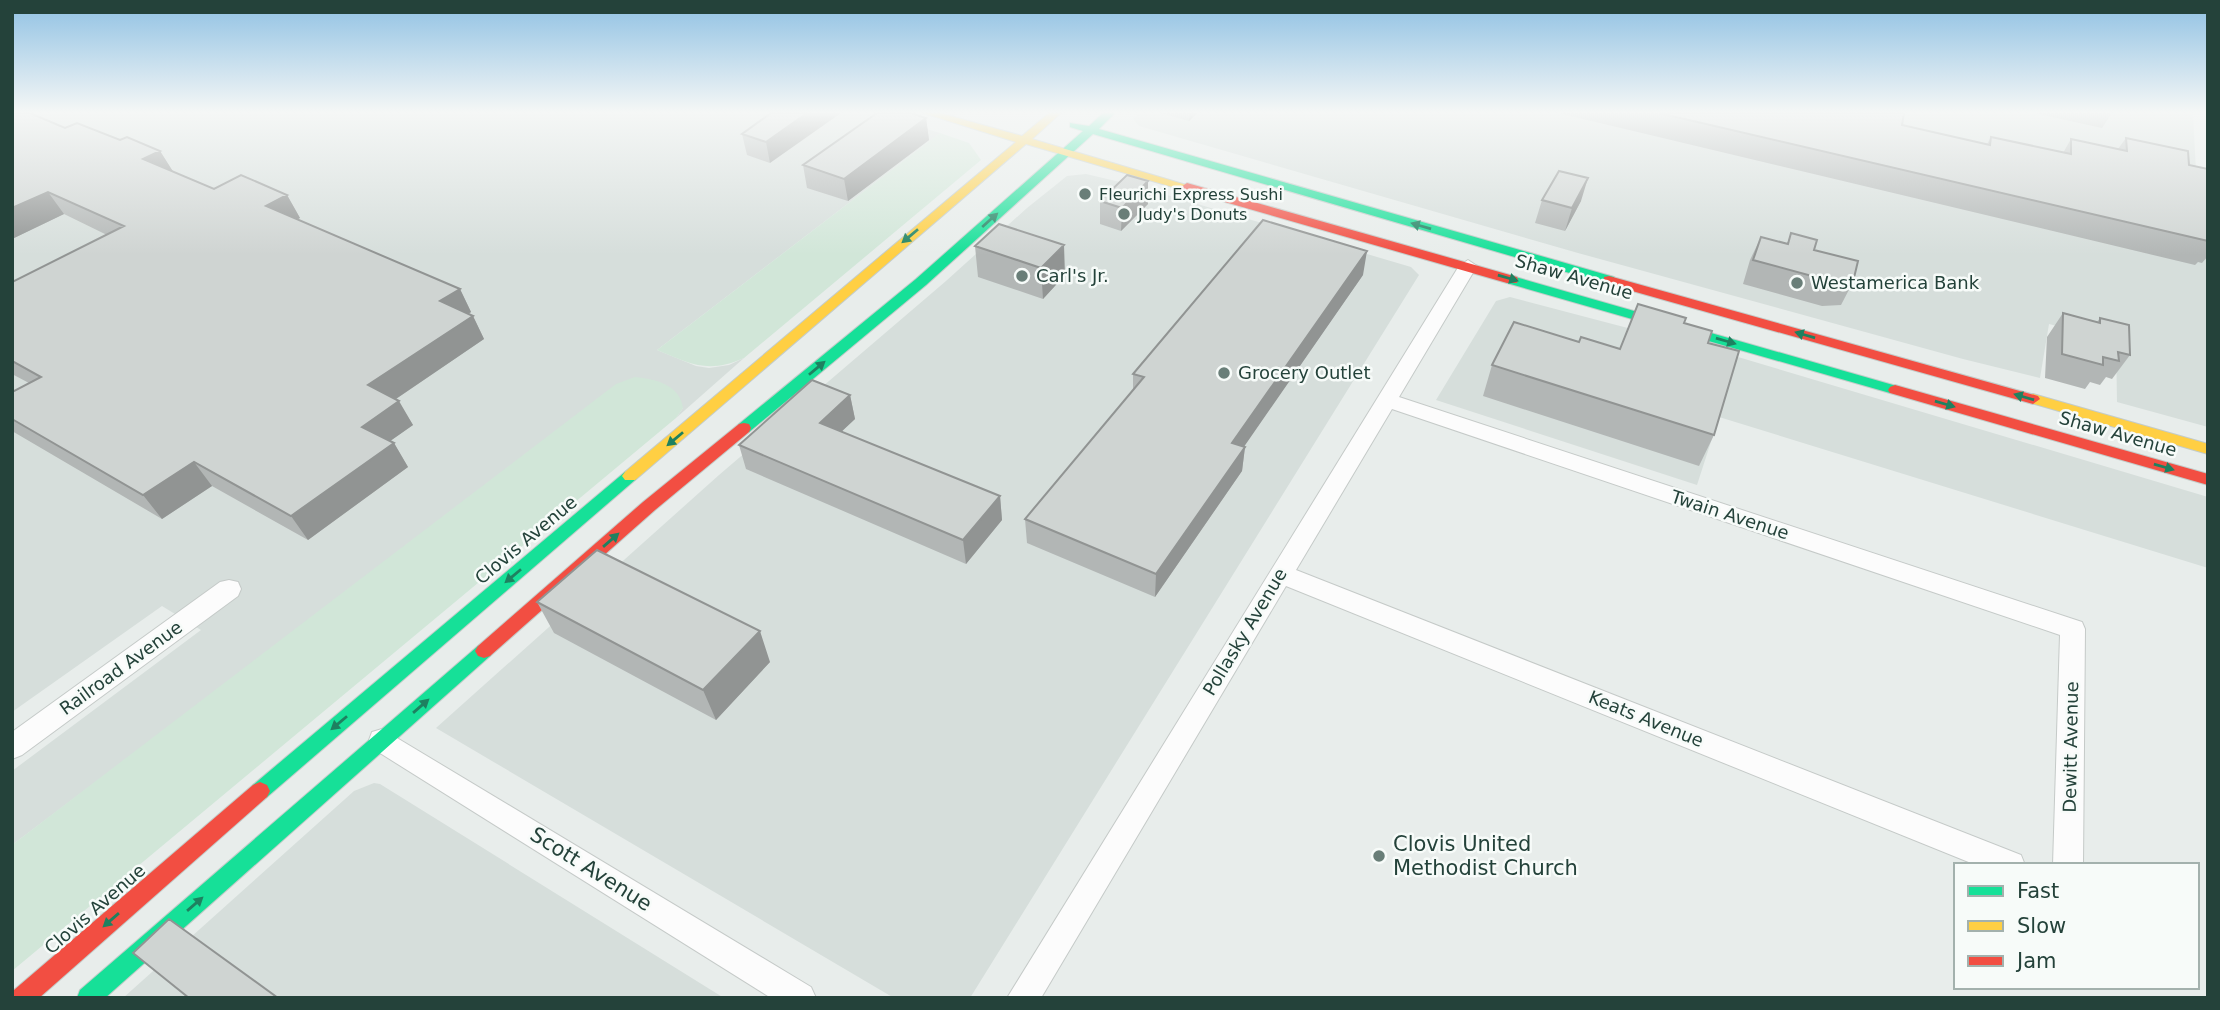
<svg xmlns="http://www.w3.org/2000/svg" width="2220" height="1010" font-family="'DejaVu Sans',sans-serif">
<rect width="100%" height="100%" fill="#e8edeb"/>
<path fill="#d6dedb" d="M12,113H873L940,133L657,350L696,366L709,368L729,365L744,358L676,418L683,408L301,627L12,845V771L201,630L162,606L12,712Z
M1139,113H2193L2196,172L2208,265V427L2117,402L2116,341L2049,324L2040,378L1963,359L1578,253L1139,126L1133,119Z
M1086,174L1133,185L1411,267L1419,275L970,998H894L436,728L719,475L946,281L1027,208L1067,176Z
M1510,297L1738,357L2208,497V568L1719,417L1697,485L1436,400L1496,301Z
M374,783L380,784L724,998H123L354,791Z"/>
<path fill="#d1e6d8" d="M940,133L969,143L981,160L744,358C708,374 691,364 657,350Z
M635,377C656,379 680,385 683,408L676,418L12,971V845L616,384Z"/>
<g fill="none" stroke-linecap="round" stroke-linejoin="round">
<g stroke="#c5cac8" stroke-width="2">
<path id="street" d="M1468,260L1477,266L1399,397L2082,622L2085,629L2083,865H2053L2060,635L1392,409L1296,570L2021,855L2025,865H1976L1286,586L1041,998H1007L1459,266Z
M229,580L238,582L241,589L238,596L22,755L12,759V732L220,582Z
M382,729L811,987L816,998H771L372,748L369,740L372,732Z"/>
</g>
<g stroke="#c3ccc9" stroke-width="2">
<path id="fast" d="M1103,113H1115L1099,129L1614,277L1615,280L1614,283H1604L1093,134L926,285L749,432H739L737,428L739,424L916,279L1083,131L1070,127V123L1089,126Z
M1512,276L1900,387L1902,390L1900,393H1890L1507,283V277Z
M630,471L635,472L638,476L635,480L267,797L260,800L253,797L250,791L253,785L625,472Z
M484,644L490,646L493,651L490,656L105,998H77L80,990L478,646Z"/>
</g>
<g stroke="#c3ccc9" stroke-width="2">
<path id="slow" d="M923,113H940L1022,136L1049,113H1061L1032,139L1193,187L1191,190H1183L1026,144L635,480H625L622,476L625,472L1016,142Z
M2033,394L2208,444V454L2028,402L2026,399L2028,396Z"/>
</g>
<g stroke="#c3ccc9" stroke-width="2">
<path id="jam" d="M1187,183L1517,277L1518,280L1517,283H1507L1183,190L1181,187Z
M1609,276L2038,396L2040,399L2033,404L1604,283V277Z
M1895,385L2208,474V485L1890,393L1888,390L1890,387Z
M744,423L749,424L751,428L749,432L655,510L490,656L484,658L478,656L475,651L478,646L643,502L739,424Z
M260,782L267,785L270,791L267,797L39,998H12L14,990L253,785Z"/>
</g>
<use href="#street" fill="#fcfcfc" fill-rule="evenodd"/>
<use href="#fast" fill="#16e098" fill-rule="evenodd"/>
<use href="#slow" fill="#ffcf43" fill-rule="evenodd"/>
<use href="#jam" fill="#f24e42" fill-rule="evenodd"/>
</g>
<path fill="#b2b6b5" d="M12,113L65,128L160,151L173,172L214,189L287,195L300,218L297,219L460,289L471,312L469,314L473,316L484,339L396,399L413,425L390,441L394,443L408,467L308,540L212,486L162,519L12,431V392L29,383L12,374V282L107,235L64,214L12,239Z
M771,113L770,163L747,155L742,134Z
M1161,113H1197L1189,121Z
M1558,113H1904L1902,125L1987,144L1991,137L2063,153L2071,139L2118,149L2126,138L2189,165L2208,169V256L2202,263L2198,262L2195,265Z
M2034,113H2112L2102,128Z
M926,118L929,140L848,201L807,188L803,165Z
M1542,200L1581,201L1565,231L1535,223Z
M1100,201L1148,204L1121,231L1100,224Z
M1791,233L1814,250L1853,282L1841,305L1822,306L1743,284L1750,260L1761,237L1787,244Z
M975,246L1065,275L1043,299L978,277Z
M1363,275L1243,447H1245L1242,471L1155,597L1027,543L1025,519L1133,390V374Z
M2063,313L2097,322L2100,318L2130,355L2112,379L2106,377L2100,385L2090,382L2085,389L2045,378L2047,337Z
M1684,323L1708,343L1714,435L1699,466L1483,396L1492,365L1620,349Z
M850,395L855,419L841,432L1000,496L1002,520L966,564L746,469L739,445Z
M537,602L770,662L716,720L554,633Z"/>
<path fill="#919493" d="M807,113H841L770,163L766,142Z
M1190,113H1197L1189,121Z
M926,118L929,140L848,201L844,179Z
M160,151L174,173L143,159Z
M1588,178L1581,201L1565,231L1572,208Z
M1148,181V204L1121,231L1122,208Z
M48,192L64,214L12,239V208Z
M287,195L300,218L279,229L266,206Z
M1064,245L1065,275L1043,299L1041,268Z
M1367,251L1363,275L1230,467L1232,443Z
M460,289L471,312L451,325L440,301Z
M473,316L484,339L381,409L368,385Z
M850,395L855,419L825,447L820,423Z
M399,401L413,425L376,451L362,427Z
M394,443L408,467L308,540L291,516Z
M1245,447L1242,471L1155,597L1156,574Z
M194,462L212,486L162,519L143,495Z
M1000,496L1002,520L966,564L963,540Z
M760,631L770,662L716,720L703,690Z"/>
<path fill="#cfd4d2" stroke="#919493" stroke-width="2" d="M12,113H30L65,128L77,123L120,140L127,137L160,151L143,159L214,189L241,175L287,195L266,206L460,289L440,301L473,316L368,385L399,401L362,427L394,443L291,516L194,462L143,495L12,419V392L41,377L12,361V282L124,226L48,192L12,208Z
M771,113H807L766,142L742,134Z
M877,113H911L926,118L844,179L803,165Z
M1659,113H1904L1902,125L1990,145L1991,137L2071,154V139L2127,151L2126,138L2188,151L2189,165L2208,169V241Z
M1559,171L1588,178L1572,208L1542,200Z
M1127,175L1148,181L1122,208L1100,201Z
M1263,220L1367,251L1232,443L1245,447L1156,574L1025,519L1144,377L1133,374Z
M999,224L1064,245L1041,268L975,246Z
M1791,233L1817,240L1814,250L1858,261L1853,282H1834L1753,260L1761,237L1788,244Z
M1638,304L1686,318L1684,323L1712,331L1708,343L1739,351L1714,435L1492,365L1514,322L1579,342L1581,337L1620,349Z
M2063,313L2100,323V318L2129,325L2130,355L2118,352L2119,361L2103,357V365L2062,354Z
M812,380L850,395L820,423L1000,496L963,540L739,445Z
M597,550L760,631L703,690L537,602Z
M169,919L278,998H189L133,953Z"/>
<defs><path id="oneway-solid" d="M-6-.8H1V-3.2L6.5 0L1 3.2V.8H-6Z" transform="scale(1.75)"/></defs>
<g fill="#1e8160">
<use href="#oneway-solid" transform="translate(990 220) rotate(-42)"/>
<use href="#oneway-solid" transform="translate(1421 226) rotate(-164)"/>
<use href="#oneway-solid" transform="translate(910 236) rotate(140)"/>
<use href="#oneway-solid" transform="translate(1508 278) rotate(16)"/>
<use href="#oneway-solid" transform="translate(1805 335) rotate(-164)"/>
<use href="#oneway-solid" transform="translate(1726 341) rotate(16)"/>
<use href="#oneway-solid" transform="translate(817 368) rotate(-40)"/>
<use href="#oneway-solid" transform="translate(2024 397) rotate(-164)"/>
<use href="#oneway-solid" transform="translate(1945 404) rotate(16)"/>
<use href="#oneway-solid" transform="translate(675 439) rotate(140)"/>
<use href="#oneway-solid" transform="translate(2164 467) rotate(16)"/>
<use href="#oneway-solid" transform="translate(611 540) rotate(-41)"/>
<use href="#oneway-solid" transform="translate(513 576) rotate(140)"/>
<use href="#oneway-solid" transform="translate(421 706) rotate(-41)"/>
<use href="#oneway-solid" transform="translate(339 723) rotate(140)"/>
<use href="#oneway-solid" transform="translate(195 904) rotate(-41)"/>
<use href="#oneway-solid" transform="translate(111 920) rotate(139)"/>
</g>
<linearGradient id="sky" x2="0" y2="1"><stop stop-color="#8fc1e3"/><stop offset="0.44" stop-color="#f5f7f6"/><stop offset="1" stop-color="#f5f7f6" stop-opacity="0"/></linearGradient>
<rect width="2220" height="255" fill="url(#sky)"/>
<g fill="#697e78" stroke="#f7fbf9" stroke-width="2.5">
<circle cx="1085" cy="194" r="7"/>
<circle cx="1124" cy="214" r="7"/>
<circle cx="1022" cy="276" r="7"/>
<circle cx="1797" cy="283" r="7"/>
<circle cx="1224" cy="373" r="7"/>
<circle cx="1379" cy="856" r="7"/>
</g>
<g text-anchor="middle" stroke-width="5" stroke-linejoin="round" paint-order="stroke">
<g font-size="16" fill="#24423a" stroke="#f7fbf9" text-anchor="start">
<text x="1099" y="200">Fleurichi Express Sushi</text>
<text x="1138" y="220">Judy's Donuts</text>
</g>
<g font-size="18" fill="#24423a" stroke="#f7fbf9" text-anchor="start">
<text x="1036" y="282">Carl's Jr.</text>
<text x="1811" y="289">Westamerica Bank</text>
<text x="1238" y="379">Grocery Outlet</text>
</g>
<g font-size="18" fill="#24423a" stroke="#f7fbf9">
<text transform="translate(1574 277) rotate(16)" y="6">Shaw Avenue</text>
<text transform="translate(2118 434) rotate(16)" y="6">Shaw Avenue</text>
<text transform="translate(1730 515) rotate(18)" y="6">Twain Avenue</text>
<text transform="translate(526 540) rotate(-40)" y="6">Clovis Avenue</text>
<text transform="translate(1245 632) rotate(-59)" y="6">Pollasky Avenue</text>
<text transform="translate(121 668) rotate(-36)" y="6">Railroad Avenue</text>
<text transform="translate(1646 719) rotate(22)" y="6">Keats Avenue</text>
<text transform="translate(2071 747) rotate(-89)" y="6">Dewitt Avenue</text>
<text transform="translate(95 909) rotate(-41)" y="6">Clovis Avenue</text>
</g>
<g font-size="21" fill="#24423a" stroke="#f7fbf9" text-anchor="start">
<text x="1393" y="851">Clovis United<tspan x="1393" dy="24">Methodist Church</tspan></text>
</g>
<g font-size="21" fill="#24423a" stroke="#f7fbf9">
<text transform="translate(591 869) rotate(32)" y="7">Scott Avenue</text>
</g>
</g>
<rect width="2220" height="1010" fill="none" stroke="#24423a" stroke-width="28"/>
<rect x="1954" y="863" width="245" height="126" fill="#f7fbf9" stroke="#a3b1ad" stroke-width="2"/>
<rect x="1968" y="886" width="35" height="10" fill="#16e098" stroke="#a3b1ad" stroke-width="2"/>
<text x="2017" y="898" font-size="21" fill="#24423a">Fast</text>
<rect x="1968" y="921" width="35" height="10" fill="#ffcf43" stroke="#a3b1ad" stroke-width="2"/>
<text x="2017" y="933" font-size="21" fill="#24423a">Slow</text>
<rect x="1968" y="956" width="35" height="10" fill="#f24e42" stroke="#a3b1ad" stroke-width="2"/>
<text x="2017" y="968" font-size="21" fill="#24423a">Jam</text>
</svg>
